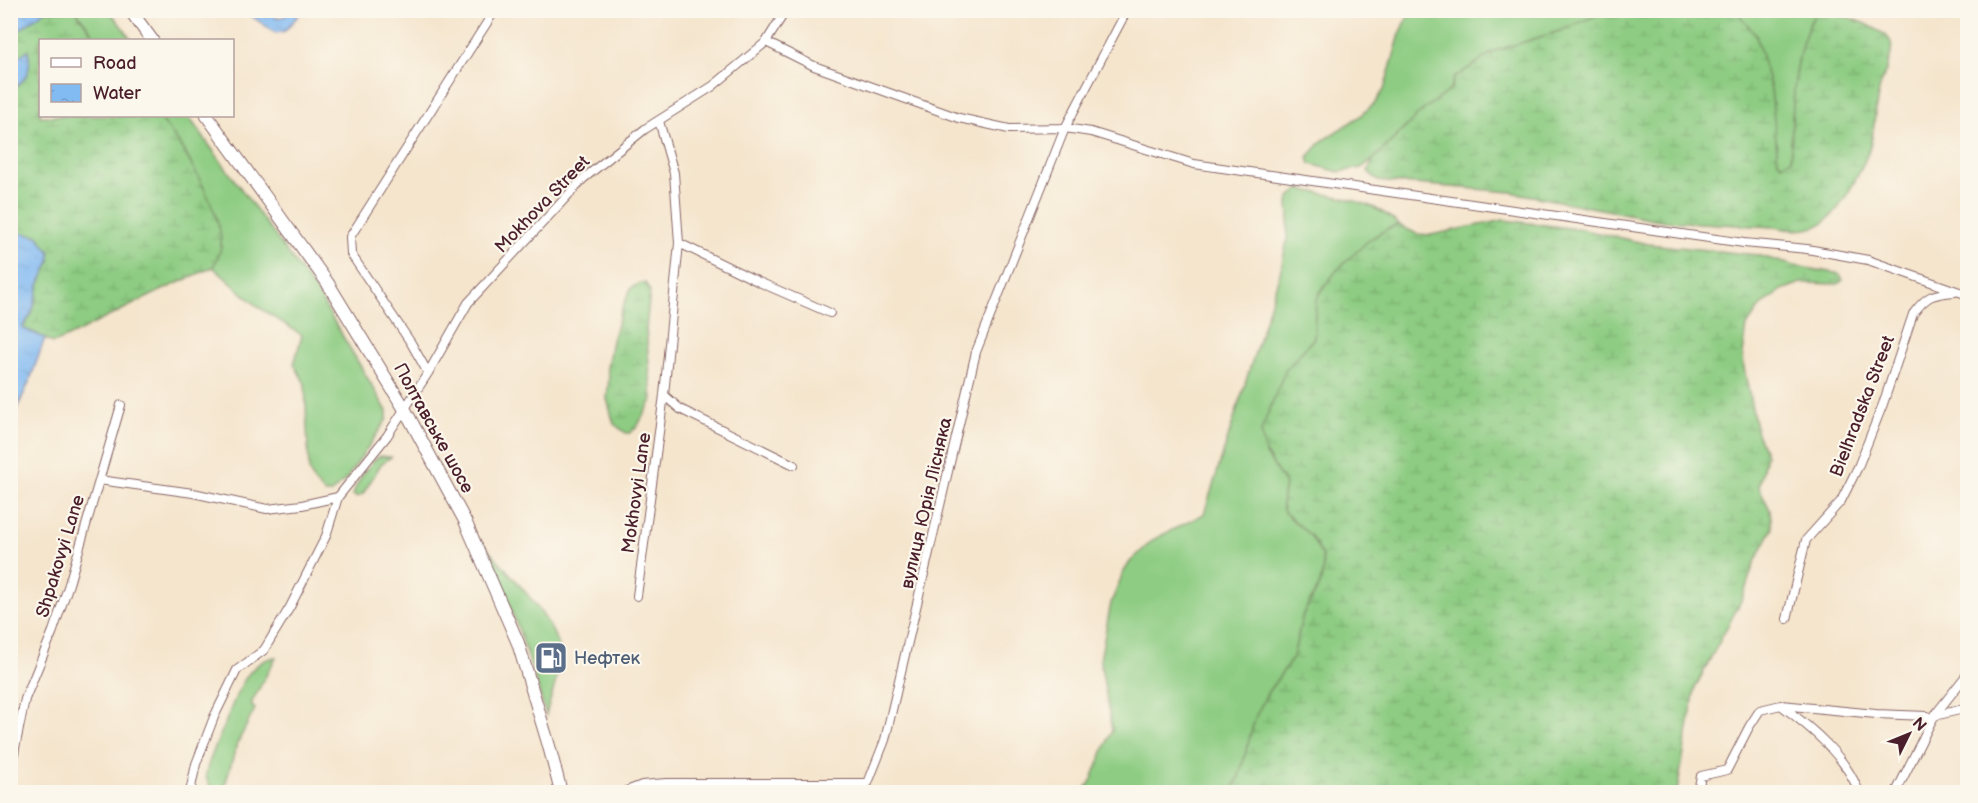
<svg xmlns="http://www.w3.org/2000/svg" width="1978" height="803" font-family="'Balsamiq Sans',sans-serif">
<defs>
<pattern id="wetland-marsh" width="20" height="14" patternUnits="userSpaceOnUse" patternTransform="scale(1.5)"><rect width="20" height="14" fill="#8dcc82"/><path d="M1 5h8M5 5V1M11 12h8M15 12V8" fill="none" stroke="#7baf70"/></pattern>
<pattern id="water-ripples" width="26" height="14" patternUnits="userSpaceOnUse" patternTransform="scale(1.5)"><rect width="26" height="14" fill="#82baf2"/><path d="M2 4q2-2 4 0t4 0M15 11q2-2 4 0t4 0" fill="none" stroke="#729fd0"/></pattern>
</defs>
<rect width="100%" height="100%" fill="#fbf7ec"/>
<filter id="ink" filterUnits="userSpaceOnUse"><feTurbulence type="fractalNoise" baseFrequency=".0167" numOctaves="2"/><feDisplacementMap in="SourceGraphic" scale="12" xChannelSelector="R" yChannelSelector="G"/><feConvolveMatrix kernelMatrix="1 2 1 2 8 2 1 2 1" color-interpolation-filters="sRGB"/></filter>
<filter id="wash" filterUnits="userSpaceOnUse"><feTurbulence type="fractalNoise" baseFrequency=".008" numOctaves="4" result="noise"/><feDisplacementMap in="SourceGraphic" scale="24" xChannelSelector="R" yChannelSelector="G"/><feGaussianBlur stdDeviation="1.35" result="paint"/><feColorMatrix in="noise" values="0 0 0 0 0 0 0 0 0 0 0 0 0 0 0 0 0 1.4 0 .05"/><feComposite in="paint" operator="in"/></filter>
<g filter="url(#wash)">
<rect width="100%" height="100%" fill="#f5e5cd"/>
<path fill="#8dcc82" stroke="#6c7656" stroke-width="1.5" d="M76,11H110L132,40H97Z
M1411,11H1609L1560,31L1495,51L1454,78L1451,89L1423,110L1373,160L1361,168L1339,172L1310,164L1308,157L1323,140L1359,117L1375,103L1384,90L1400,34Z
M1736,11H1817C1792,48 1792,115 1791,159L1782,165L1778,161L1756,35Z
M158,116H188L319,296L387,411V419L347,478L331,493H325L314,482L309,470L305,384L294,364L302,335L258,307L213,267L221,246L203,186L183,149Z
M1300,189C1334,197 1374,199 1399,225L1387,229L1316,301L1314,338L1285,371L1265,452L1285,484L1282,505L1284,512L1311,536L1322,556L1323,570L1320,585L1303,614L1293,658L1268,692L1239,777L1231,792H1083L1091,781L1112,730L1100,660L1111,603L1123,573L1130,562L1154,539L1204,514L1280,273L1287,241L1289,216L1288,203L1290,197Z
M380,456L391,457L381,464L363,494L357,497L353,495C357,481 368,464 380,456Z
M479,539C502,566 559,622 560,656C560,674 551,696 546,715C528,654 509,595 479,539Z
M276,657L252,702V706L255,709L237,744L223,792H212C211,787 206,781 206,775C207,763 217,743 222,731C233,706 243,661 276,657Z"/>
<path fill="url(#wetland-marsh)" stroke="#6c7656" stroke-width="1.5" d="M1609,10L1736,11L1756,35L1771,89L1778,161L1782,165L1791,159C1792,115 1792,48 1817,11C1831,10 1887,28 1891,43C1894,57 1882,77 1879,91C1874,110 1875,132 1869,150C1862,169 1843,207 1827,220C1814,232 1791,231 1775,227L1664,221L1511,192L1378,181L1368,171L1373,160L1423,110L1451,89L1454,78L1495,51L1560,31Z
M45,11H76L97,40H40V116H158C180,141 223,212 221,245C221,252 216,261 213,267C179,282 145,298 112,315C92,324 74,336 53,343L35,333L22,329L32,313L39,285L50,261V252L37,236C27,234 18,233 11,226L10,89L19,85L20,56L11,52V36Z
M1504,220L1584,230L1648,244L1757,255L1795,266L1840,274L1843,280L1838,284L1801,283L1782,290L1759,308L1747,326L1743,354L1744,368L1757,433L1766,455L1759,487L1770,510L1772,529L1753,566L1743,597L1695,688L1677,792H1231L1239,777L1255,718L1268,692L1293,658L1303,614L1320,585L1323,570L1322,556L1311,536L1284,512L1282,505L1285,484L1265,452L1261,431L1285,371L1314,338L1316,301L1319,294L1337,270L1369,240L1387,229L1399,225L1417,234L1431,235Z
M641,283H645L650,291L646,329L652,400L637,427L630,433H626L614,424L607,399L609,378L607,368L612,340L623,306L631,288Z"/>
<path fill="url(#water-ripples)" stroke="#666c8e" stroke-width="1.5" d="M11,10H45V11L11,36Z
M244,11H266L277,18L285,16L291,11H302L285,31L276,33Z
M28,50C32,67 28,81 11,89V52L20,56Z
M11,226C18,233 27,234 37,236L50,252V261L39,285L32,313L22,328L45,338L30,380L11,422Z"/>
</g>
<g filter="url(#ink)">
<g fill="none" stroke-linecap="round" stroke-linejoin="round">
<g stroke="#866464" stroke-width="10">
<path id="street" d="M766,42L786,10
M679,243L759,282L830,313
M428,373L411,343L351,254L350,237L495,10
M664,395L680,409L794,465
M99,480L193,493L267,509L302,505L338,497
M637,596L664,395L679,243L674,173L659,121
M1787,619L1806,540L1841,501L1858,467L1883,404L1913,314C1927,295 1932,294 1955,292
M1782,706C1813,729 1845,756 1859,792
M1934,716L1968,708
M10,785L15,748L25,699L53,631L69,584L121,405
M190,792L196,764L214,717L237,670L264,650L290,607L326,536L338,497L387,436L428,373L468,303L583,179L645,129L713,86L766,42L814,66L959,118L1009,129L1065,128L1091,132L1194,164L1744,243L1807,249L1868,260L1968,295
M624,792L642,785L666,783H868L885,740L976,352L1065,128L1127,10
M1698,792L1701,776L1727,770L1749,727L1760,710L1781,705L1876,714L1927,716L1933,719
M1896,792L1934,716L1968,673"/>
</g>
<g stroke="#866464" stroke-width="14">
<path id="primary" d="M130,10L152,40
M207,116L327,282L404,408L465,521L518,643L549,746L561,792"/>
</g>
<use href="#street" stroke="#fff" stroke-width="8"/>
<use href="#primary" stroke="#fff" stroke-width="12"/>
</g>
</g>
<defs>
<g id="fuel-square" transform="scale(1.725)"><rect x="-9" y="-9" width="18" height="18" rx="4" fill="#5c6f8a" stroke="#fbf7ec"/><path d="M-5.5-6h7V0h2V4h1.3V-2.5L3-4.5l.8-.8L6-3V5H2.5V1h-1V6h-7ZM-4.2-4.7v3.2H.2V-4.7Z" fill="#fff"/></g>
</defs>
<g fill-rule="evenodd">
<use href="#fuel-square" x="551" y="658"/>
</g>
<g text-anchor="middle" stroke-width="4.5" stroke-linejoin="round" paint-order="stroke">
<g font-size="18" fill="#4a1f2b" stroke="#fbf7ec">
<text transform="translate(542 204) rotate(-46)" y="6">Mokhova Street</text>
<text transform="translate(1862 406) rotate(-69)" y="6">Bielhradska Street</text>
<text transform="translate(434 428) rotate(61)" y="6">Полтавське шосе</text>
<text transform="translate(636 493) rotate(-82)" y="6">Mokhovyi Lane</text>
<text transform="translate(926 503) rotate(-77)" y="6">вулиця Юрія Лісняка</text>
<text transform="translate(60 556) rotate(-73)" y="6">Shpakovyi Lane</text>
</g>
<g font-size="18" fill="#4e5e75" stroke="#fbf7ec" text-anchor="start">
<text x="574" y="664">Нефтек</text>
</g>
</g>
<rect width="1978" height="803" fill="none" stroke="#fbf7ec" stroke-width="36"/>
<rect x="39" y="39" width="195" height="78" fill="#fbf7ec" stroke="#b4a19f" stroke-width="1.5"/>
<rect x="51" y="58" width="30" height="9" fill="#ffffff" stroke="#b4a19f" stroke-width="1.5"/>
<text x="93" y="69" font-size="18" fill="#4a1f2b">Road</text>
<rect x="51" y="84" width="30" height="18" fill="url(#water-ripples)" stroke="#b4a19f" stroke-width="1.5"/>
<text x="93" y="99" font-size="18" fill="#4a1f2b">Water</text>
<g transform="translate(1909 734) rotate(47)" stroke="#fbf7ec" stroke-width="4.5" paint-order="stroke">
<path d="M0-4.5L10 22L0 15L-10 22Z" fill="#4a1f2b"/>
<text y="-9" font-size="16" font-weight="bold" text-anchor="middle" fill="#4a1f2b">N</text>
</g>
</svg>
